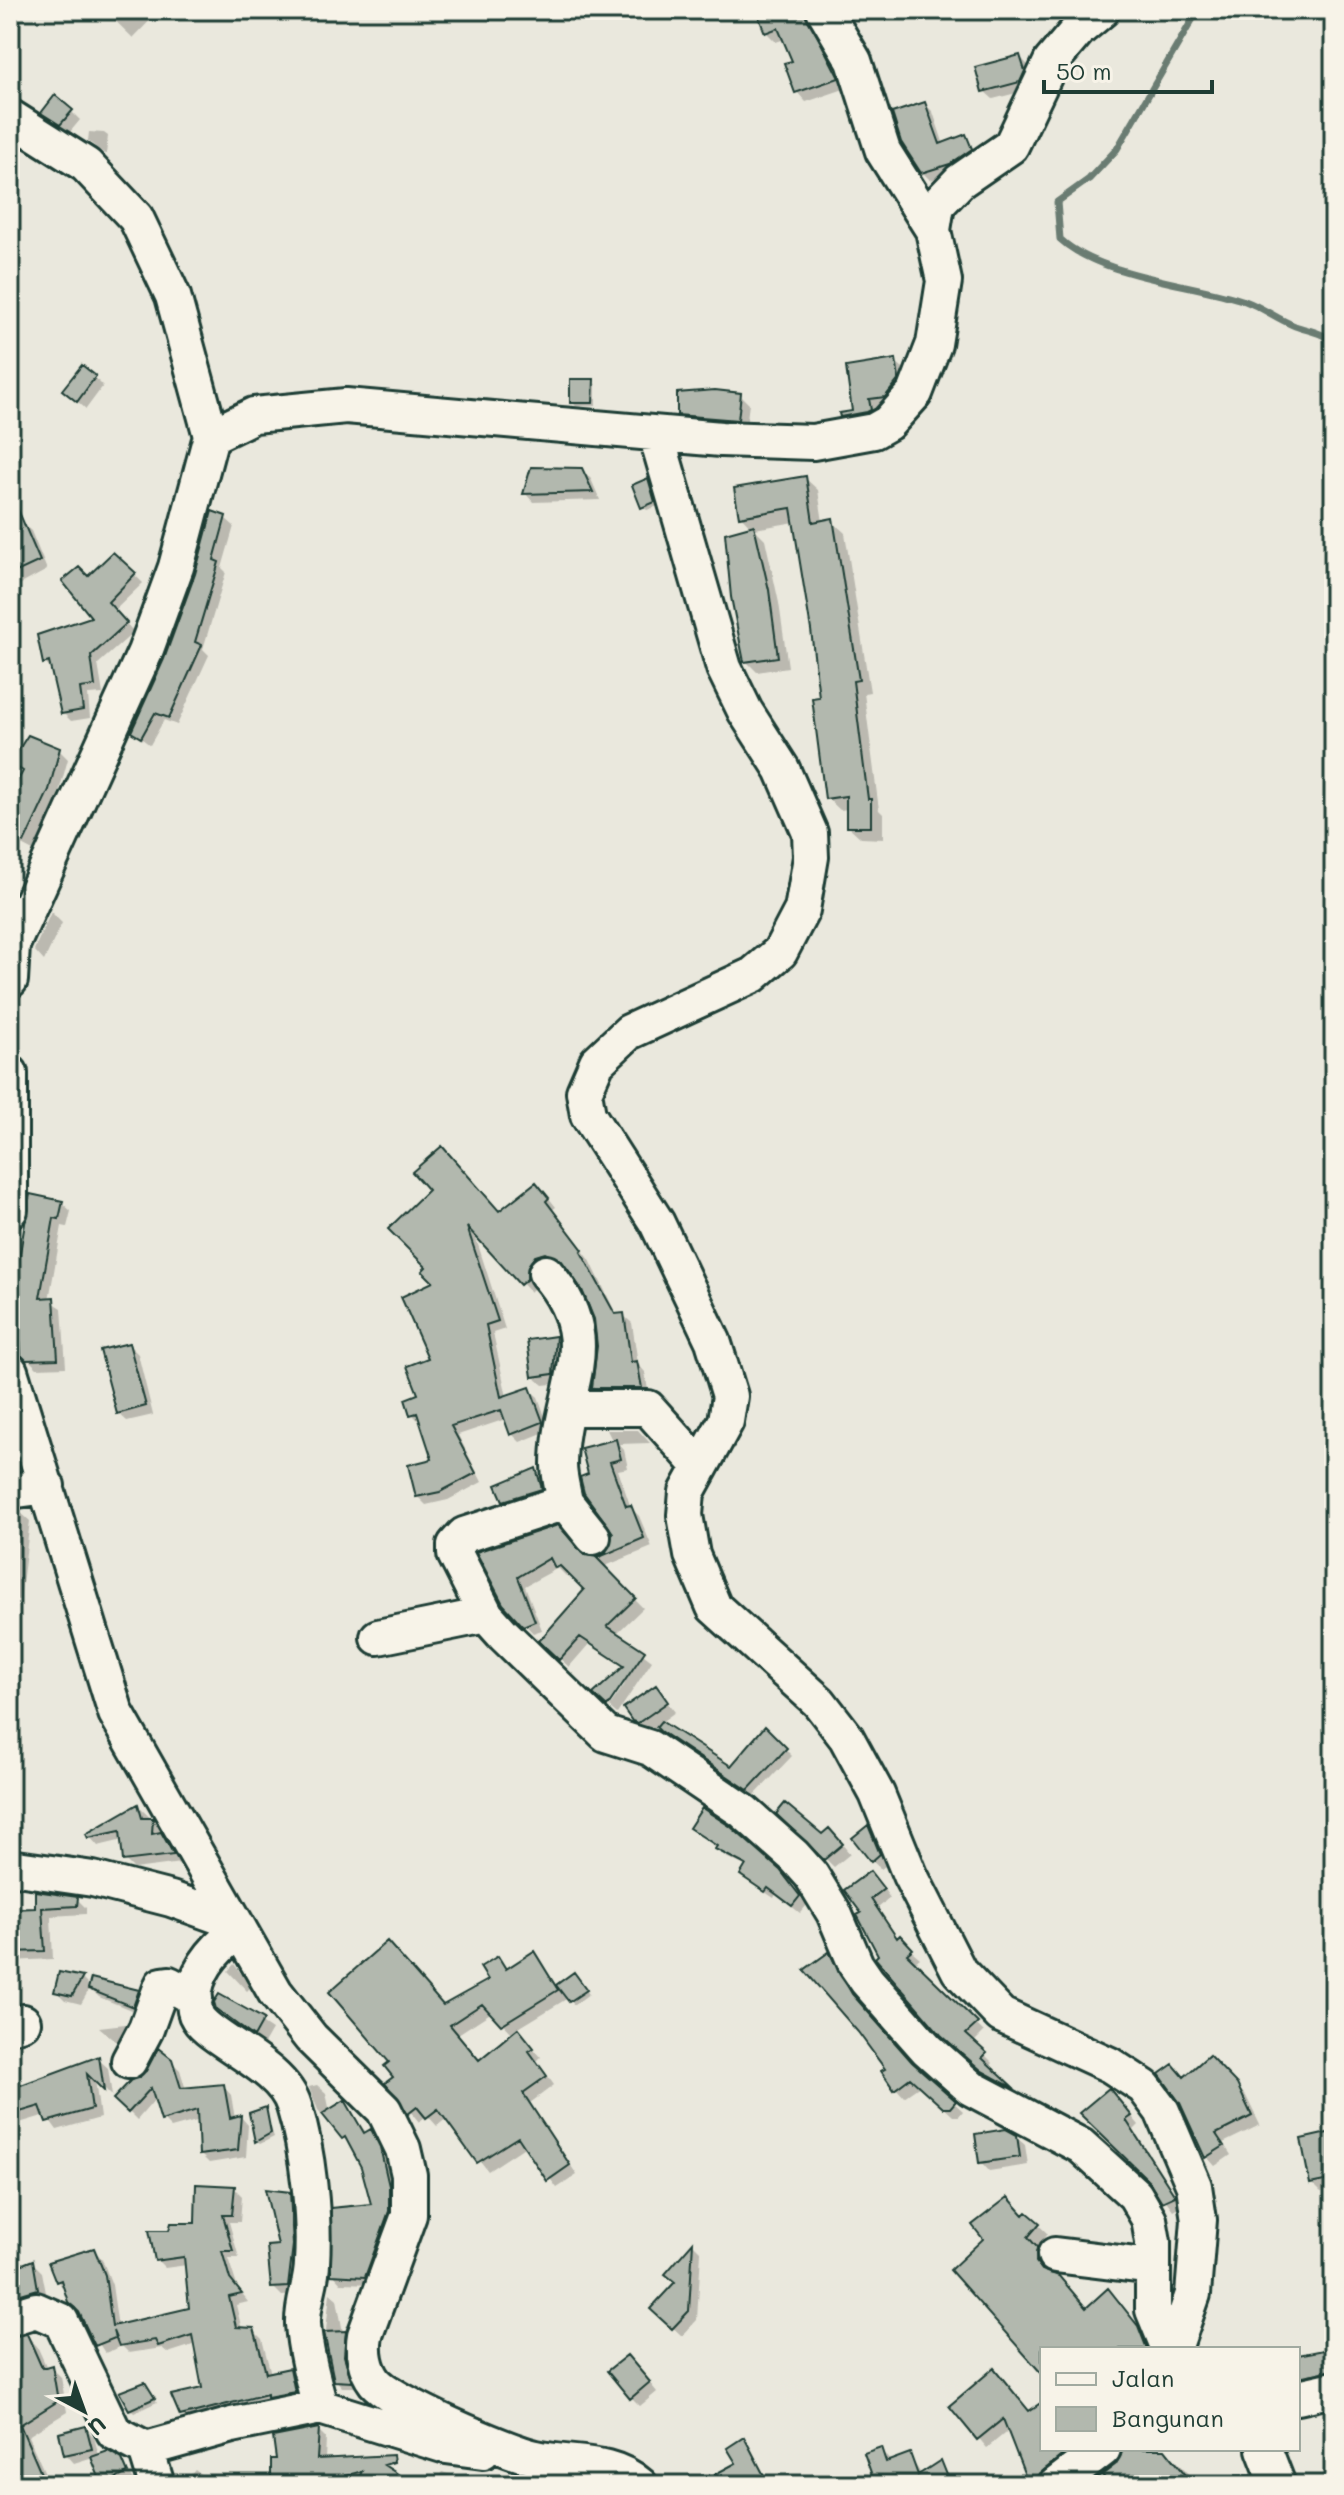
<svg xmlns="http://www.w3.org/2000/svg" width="1344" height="2495" font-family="Mali,sans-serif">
<rect width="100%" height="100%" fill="#eae8dd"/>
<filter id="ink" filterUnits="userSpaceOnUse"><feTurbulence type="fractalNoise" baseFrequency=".0125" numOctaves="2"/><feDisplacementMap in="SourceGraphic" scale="16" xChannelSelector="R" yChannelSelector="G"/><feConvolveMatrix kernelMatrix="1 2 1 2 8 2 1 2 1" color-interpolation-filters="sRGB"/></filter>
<g filter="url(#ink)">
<path fill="#0003" fill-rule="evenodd" d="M104,10H160L133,38Z
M729,10H745L733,15Z
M758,10H816V32L847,88L806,102L797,92L794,62L785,39L776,42L766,32Z
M850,10H875L858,18Z
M1020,57L1029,66L1033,80L1028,90L993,99L984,91Z
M925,104L933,112L944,145L966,136L979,157L958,171L930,180L922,172Z
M71,111L80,120L70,132L44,113Z
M89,132L104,133L108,136L106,155L88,141Z
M895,361L903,368L906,387L892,404L876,406L877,418L849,423L842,416L855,413Z
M94,377L103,386L86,409L64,390Z
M593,381L596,385V406H576L572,402Z
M740,395L749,404L746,427L688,423L679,414Z
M582,470L591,479L600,500L533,502L525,493Z
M805,478L818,490L823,522L832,521L845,533L870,692L864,693L879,810L883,814V839L861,838L848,826V809L840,810L827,798L821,699L795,522L755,529L765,539L779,603L788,667L757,672L746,661L752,528L741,516Z
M648,481L658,506L647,510L643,507Z
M225,518L234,526L222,568L226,572L203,649L209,655L177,725L164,720L150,745L133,732Z
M22,523L31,531L47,570L10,590V529Z
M113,554L143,583L114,611L134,632L98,664L103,694L88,695L90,718L71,721L63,713L53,672L45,663L94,618L88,579Z
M59,750L68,759L57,799L33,851L10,839V800L24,773L13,763Z
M51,912L62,923L44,961L34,950Z
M544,1192L556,1207L552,1210L590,1260L617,1316L623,1315L632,1323L638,1364L645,1372L649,1396H602L594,1387L599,1346L595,1318L584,1289L568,1267L554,1260L535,1274V1287L530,1292L473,1229L505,1329L493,1333L507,1397L529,1389L538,1397L550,1430L520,1442L512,1434L506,1419L458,1435L482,1482L448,1500L426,1505L417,1496L434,1461L420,1422L412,1414L431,1359L436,1283L429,1267L391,1229L499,1213Z
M62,1203L71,1211L67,1227L62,1226L49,1300L62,1308L66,1367L37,1368L23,1354L18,1277Z
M555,1338L563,1347L561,1383L543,1385L534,1377Z
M129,1345L138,1354L153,1415L127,1421L118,1413Z
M607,1430H638L650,1443L619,1444L624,1450L628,1468L618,1470L631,1508L639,1516L652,1547L603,1567L643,1608L616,1634L652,1661L617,1714L609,1707L625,1684L618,1688L625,1668L589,1644L569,1667L541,1641L586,1590L570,1573L566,1576L558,1568L525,1586L542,1630L533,1633L504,1602L479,1553L597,1559L608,1554L615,1533L590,1476L613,1442Z
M10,1451L17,1459L19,1480L10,1483Z
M536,1471L545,1479L549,1497L513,1509L504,1500Z
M10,1511L20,1512L30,1521L20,1600L10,1599Z
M10,1632L14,1637L13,1656H10Z
M655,1687L675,1712L660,1723L732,1768L765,1729L792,1756L755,1795L657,1725L648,1731L633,1720Z
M138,1806L160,1827V1834L181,1863L134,1869L125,1860L123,1840L98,1846L90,1837Z
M779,1814L822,1837L838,1839L850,1854L834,1867Z
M692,1827L787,1881L807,1905L800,1913L776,1894L774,1898L750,1882L742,1874L747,1867L726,1857Z
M868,1828L876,1836L888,1864L881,1869L872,1861Z
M878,1881L890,1898L878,1908L898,1939L920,1958L914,1963L984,2032L973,2043L993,2063L990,2067L1017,2090L993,2079L952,2043L864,1913Z
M37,1893L77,1899L86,1908V1914L51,1916L53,1959L10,1961V1911L37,1910Z
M533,1954L557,1986L577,1978L589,1994L574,2005L568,1998L517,2029L541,2057L537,2061L554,2085L530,2103L577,2175L557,2188L526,2146L488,2171L447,2118L437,2126L427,2115L419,2122L388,2084L443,2007L491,1981L498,1959L508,1970ZM492,2012L514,2035L480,2061L458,2034Z
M828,1954L860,2005L916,2068L963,2111L959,2116H953L920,2086L904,2097L896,2088Z
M234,1964L251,1987L247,1991L228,1971Z
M60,1974L82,1979L90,1987L138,1992L146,2000L141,2014L99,1997L90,1988L81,2004L65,2000L56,1991Z
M10,1996L20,2014L10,2018Z
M220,1996L272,2030L264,2044L228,2017Z
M125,2024L133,2032L125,2049L99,2027Z
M1209,2058L1246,2096L1260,2125L1223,2143L1231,2155L1215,2166L1207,2157L1182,2102L1184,2079Z
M98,2059L108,2068L112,2096L95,2079L100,2118L57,2130L46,2115L16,2124L21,2166L10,2168V2069L15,2086Z
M171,2061L180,2070L186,2090L223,2086L231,2095L235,2119L241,2117L248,2125L246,2157L209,2163L201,2155L200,2120L171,2128L163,2120L156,2098L137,2120L116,2099Z
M317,2085L326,2093L330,2112L345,2103L367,2134L371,2132L379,2140L387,2157L396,2196L373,2284L341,2283L333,2274L373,2206L363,2166L352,2147L318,2110L309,2087Z
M1118,2100L1139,2125L1134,2130L1182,2205L1173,2210L1151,2180L1082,2113Z
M265,2110L274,2137L260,2144L257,2141Z
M1331,2134L1334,2137V2189L1321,2192L1312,2183Z
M1015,2136L1025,2145L1028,2165L989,2171L981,2162Z
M234,2188L242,2196L240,2222H229L239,2258H228L238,2289L248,2302L236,2305L242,2330H253L262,2339L271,2374L289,2370L297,2379L302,2400L190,2423L182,2415L204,2390L196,2344L168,2353L162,2348L129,2353L122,2346L105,2353L58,2281L94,2250L102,2259L112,2285L118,2327L192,2309L187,2265L165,2268L157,2260L170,2232L197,2225Z
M289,2194L298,2203L296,2295L282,2296L273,2287Z
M1027,2214L1048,2234L1037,2247L1046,2259L1045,2273L1086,2310L1118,2300L1152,2349H1042V2371L1024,2218Z
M693,2244L701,2252L697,2320L682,2336L653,2309L677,2283L668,2274Z
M32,2262L42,2272L47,2298L10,2313V2271Z
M330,2293L337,2299L343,2333L351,2339L350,2364L356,2387H342L336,2380L330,2334L326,2330Z
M1330,2306H1334V2334H1333Z
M27,2336L37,2346L47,2368L51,2367L61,2377L67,2412L28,2436L45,2473L27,2478L10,2453V2338Z
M1334,2350V2380L1298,2388V2359Z
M636,2366L657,2392L640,2406L631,2397Z
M148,2388L157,2402L134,2413L130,2409Z
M1042,2405V2449H1095L1050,2485H1003L1026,2473L1009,2430L987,2448L952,2406L1030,2413Z
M86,2428L94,2437L99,2456L121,2461L137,2485H105L93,2457L74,2463L66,2454Z
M318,2430L326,2438L325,2460L411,2485H273L278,2461Z
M743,2440L751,2448L769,2485H726L739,2464Z
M880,2449L891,2462L909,2456L922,2475L940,2463L955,2485H881L875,2480Z
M1124,2449H1165L1200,2485H1114Z
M195,2470L215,2485H182Z
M442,2472L476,2483L478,2485H433Z"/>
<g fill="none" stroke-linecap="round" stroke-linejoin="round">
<path stroke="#6a7c72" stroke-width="7" d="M1198,10L1117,149L1089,179L1057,202L1060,239C1101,277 1192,283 1245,301C1262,307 1277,319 1295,326C1309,331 1322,332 1334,342"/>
</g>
<path fill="#b2b8ae" stroke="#1f3d34" stroke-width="2" d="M756,10H804L839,78L795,93L784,63L792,61L778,28L765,33Z
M1020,55L1025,71L1020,82L982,92L975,67Z
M55,95L73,110L60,125L41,113Z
M925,102L940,144L966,134L972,149L950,164L921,173L901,142L892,113Z
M896,359L899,379L885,397L869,399L871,410L867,412L840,417L839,413L852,411L846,367Z
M82,365L96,376L77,402L62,390Z
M570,379H594L593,403H570Z
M715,390L741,393L738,420L677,415V393Z
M531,467L582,468L593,492L523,494Z
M806,476L813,522L833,518L859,680L853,681L868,799H871V827H846V796L825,799L812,698L819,697L811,630L791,508L739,517L734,488Z
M648,478L655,502L641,508L632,485Z
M10,491L40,561L10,575Z
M212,511L226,516L214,560L219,562L195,642L202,645L169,718L155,713L141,738L131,732L164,659L195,574Z
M754,525L769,590L778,657L744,662L731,597L725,533Z
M113,552L136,573L108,602L127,623L91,656L95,686L80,688L83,710L61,714L49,662L43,664L37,635L91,617L62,581L79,567L88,576Z
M28,735L60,748L49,790L24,843L10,836V795L23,771L10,763Z
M442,1146L499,1211L536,1182L549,1198L546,1201L583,1250L581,1252L615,1314L624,1313L631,1362L637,1361L642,1388H592L597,1346L594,1319L582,1290L562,1261L545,1253L535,1256L528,1266L527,1279L520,1285L467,1227L498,1321L486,1325L501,1397L530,1387L543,1422L510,1435L501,1410L451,1426L476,1473L440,1492L416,1497L408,1465L432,1459L417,1413L410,1415L405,1399L418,1394L407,1366L428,1358L401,1297L433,1282L422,1271L426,1267L388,1229L428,1190L412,1172Z
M30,1194L63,1201L59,1219L54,1218L40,1298L54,1297L58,1359L26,1360L21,1355L16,1276Z
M556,1336L553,1374L532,1377L527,1340Z
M129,1343L146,1406L117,1414L100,1350Z
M616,1439L621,1459L610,1462L626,1506L631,1505L644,1538L597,1558L636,1598L607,1626L645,1651L607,1707L593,1694L624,1666L580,1637L559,1660L539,1641L584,1590L560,1566L555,1568L550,1558L518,1577L535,1621L523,1626L503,1604L476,1552L558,1525L585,1555L597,1557L606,1552L613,1533L584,1493L580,1477L588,1474L581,1448Z
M536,1468L542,1489L503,1501L496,1485Z
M656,1685L668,1702L638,1723L632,1721L623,1708Z
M661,1721L731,1766L765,1726L787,1748L748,1790L660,1731L656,1727Z
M785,1803L822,1834L829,1828L843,1844L824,1860L776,1814Z
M138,1804L142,1818H153L152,1834L161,1832L174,1855L123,1861L120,1831L88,1838L86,1834Z
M702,1808L731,1827L780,1870L800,1896L792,1906L768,1888L765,1892L740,1875L746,1865L715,1849L717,1846L689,1828Z
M868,1825L880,1854L871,1862L852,1838Z
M870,1871L884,1889L871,1899L897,1938L900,1935L913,1949L907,1954L978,2023L966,2034L987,2053L982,2058L1015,2089L982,2071L941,2035L875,1958L878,1955L857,1915L861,1913L844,1890Z
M35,1891L78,1897L77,1906L42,1908L45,1951L10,1952V1909L35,1908Z
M387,1941L443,2005L488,1980L480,1967L498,1956L506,1969L534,1951L558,1990L501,2025L482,2004L450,2025L479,2060L518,2028L534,2048L529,2051L547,2076L523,2093L570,2165L547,2181L518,2137L477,2163L438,2109L426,2118L417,2107L408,2114L385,2083L393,2077L384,2066L389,2062L329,1992Z
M829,1952L852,1994L912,2062L956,2101L950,2108H943L910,2078L894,2090L881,2071L885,2069L858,2032L804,1970Z
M59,1972L83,1977L72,1996L54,1992Z
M574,1972L587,1990L569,2002L556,1985Z
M91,1978L139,1990L133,2007L88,1989Z
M219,1994L264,2019L254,2037L216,2009L214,2002Z
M158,2048L172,2059L181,2088L224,2084L230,2118L241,2115L238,2150L199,2155L197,2110L161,2121L151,2088L128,2113L113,2099L130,2081L146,2071Z
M1209,2055L1237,2084L1252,2116L1216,2134L1224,2146L1205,2158L1180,2103L1159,2074L1173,2064L1184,2077Z
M99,2056L104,2091L87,2074L92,2109L46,2122L40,2106L10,2115V2089Z
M1109,2088L1132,2116L1126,2120L1175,2196L1162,2202L1149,2181L1079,2113Z
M345,2100L364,2133L371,2129L380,2147L389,2186V2211L365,2277L331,2275V2208L371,2204L361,2167L345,2137L342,2139L322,2114Z
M266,2107L271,2133L255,2142L249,2113Z
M1006,2129L1017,2135L1020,2157L979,2163L975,2134Z
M1332,2132L1334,2179L1310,2184L1301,2139Z
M196,2184L235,2186L232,2215H223L233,2251H222L230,2279L242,2294L229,2297L236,2327L254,2328L266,2373L290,2368L295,2392L267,2397V2394L180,2416L171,2395L202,2388L192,2335L158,2346L155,2340L119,2346L113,2331L115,2338L95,2346L79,2312L68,2302L61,2280L56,2282L48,2262L94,2248L105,2275L112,2326L189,2308L184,2257L155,2261L149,2230H169L171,2223H195Z
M265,2189L290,2192L293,2245L288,2287L271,2288L267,2246L278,2245Z
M1008,2197L1024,2215L1027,2212L1040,2223L1028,2237L1037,2247L1036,2262L1042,2270L1059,2276L1086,2308L1108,2288L1138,2326L1147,2349H1042V2374L950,2270L983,2239L972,2225Z
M693,2242L689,2311L672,2329L650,2309L675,2282L665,2274Z
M33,2260L38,2289L14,2296L10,2269Z
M346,2331L344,2356L352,2382L334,2381L324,2332Z
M27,2334L42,2368L52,2365L58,2401L20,2425L46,2485H23L10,2458V2337Z
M1334,2348V2370L1298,2377V2355Z
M627,2355L650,2382L630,2399L607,2371Z
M994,2368L1029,2411L1042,2402V2449H1070L1028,2483L1003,2419L977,2440L949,2406Z
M145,2382L155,2398L129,2410L119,2392Z
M86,2426L92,2449L64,2455L59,2433Z
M319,2428L317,2459L393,2455L394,2462L384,2465L415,2485H356L362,2471L314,2485H271V2459H276L273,2437Z
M744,2437L769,2485H695L736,2463L727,2448Z
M881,2447L886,2462L910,2453L918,2475L941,2460L951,2485H881L878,2479L874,2481L864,2453Z
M1123,2449H1165L1194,2485H1111L1102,2475L1116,2464Z
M108,2451L122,2459L128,2473L102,2485L91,2457Z"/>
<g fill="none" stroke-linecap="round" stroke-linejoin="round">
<g stroke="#1f3d34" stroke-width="40">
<path id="minor" d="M824,10L854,61L883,151L933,230
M10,117L86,165L136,218L173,296L211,436L176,567L145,652L12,945L10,980
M656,434L724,668L745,711L782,769L810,833L811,857L802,910L780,952L753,975L629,1032L597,1062L584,1092L588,1115L657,1223L713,1341L730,1396L726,1421L687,1492L685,1515L692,1555L714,1607L819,1702L846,1737L877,1794L910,1875L959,1971L1001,2015L1110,2065L1144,2087L1162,2111L1194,2186L1199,2220L1193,2294L1174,2349
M211,436L254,415L346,406L721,439L813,442L874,431L888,423L915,393L934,344L944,281L933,230L937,205L960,181L1011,146L1051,62L1078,30L1102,10
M10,1073V1210
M546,1273C607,1343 559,1388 559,1465C559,1477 563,1490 565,1502L464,1535L455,1545V1554L486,1615L504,1635L606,1734L650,1748L743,1811L794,1856L811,1875L834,1913L856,1965L867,1981L927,2049L971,2088L1081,2146L1135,2195L1149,2219L1153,2242V2310L1169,2349
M10,1371L116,1713L275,1992L311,2038L384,2110L403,2149L409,2175V2215L365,2335C362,2351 365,2369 375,2382C392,2402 507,2452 536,2458C572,2466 610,2459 640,2485
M568,1408H648L700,1466
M10,1491L47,1486
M565,1502L593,1537
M378,1637L486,1615
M10,1867L93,1879L171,1899L235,1922
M239,1930C214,1949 189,1975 195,2011C200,2038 281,2062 294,2106C308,2151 315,2217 312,2263C312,2283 302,2303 303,2324C305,2352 313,2380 320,2407
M10,2026L23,2022
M129,2061L146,2029L162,1985L169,1984L195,1998
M1055,2255L1153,2267
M10,2318L36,2310L61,2321L114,2432L146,2449L232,2425L320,2407L446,2446L483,2451
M1298,2397L1334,2389
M146,2449L157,2485
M1264,2449L1278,2485
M1056,2485L1103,2449"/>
</g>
<use href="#minor" stroke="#f7f3e8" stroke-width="34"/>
</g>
</g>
<rect width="1344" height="2495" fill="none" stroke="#f7f3e8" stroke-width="40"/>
<rect x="20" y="20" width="1304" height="2455" fill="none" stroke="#1f3d34" stroke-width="3" filter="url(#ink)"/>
<rect x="1040" y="2347" width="260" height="104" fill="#f7f3e8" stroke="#a1aaa0" stroke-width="2"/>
<rect x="1056" y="2373" width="40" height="12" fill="#f7f3e8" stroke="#a1aaa0" stroke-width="2"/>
<text x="1112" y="2387" font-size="24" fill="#1f3d34">Jalan</text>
<rect x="1056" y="2407" width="40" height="24" fill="#b2b8ae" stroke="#a1aaa0" stroke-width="2"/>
<text x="1112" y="2427" font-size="24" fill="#1f3d34">Bangunan</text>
<g transform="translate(84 2411) rotate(139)" stroke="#f7f3e8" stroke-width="6" paint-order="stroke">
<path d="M0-6L14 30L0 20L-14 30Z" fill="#1f3d34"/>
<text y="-12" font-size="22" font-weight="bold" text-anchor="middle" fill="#1f3d34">U</text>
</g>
<path d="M1044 80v12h168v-12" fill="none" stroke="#1f3d34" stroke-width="4"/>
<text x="1056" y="80" font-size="24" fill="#1f3d34" stroke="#f7f3e8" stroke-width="6" paint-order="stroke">50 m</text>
</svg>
